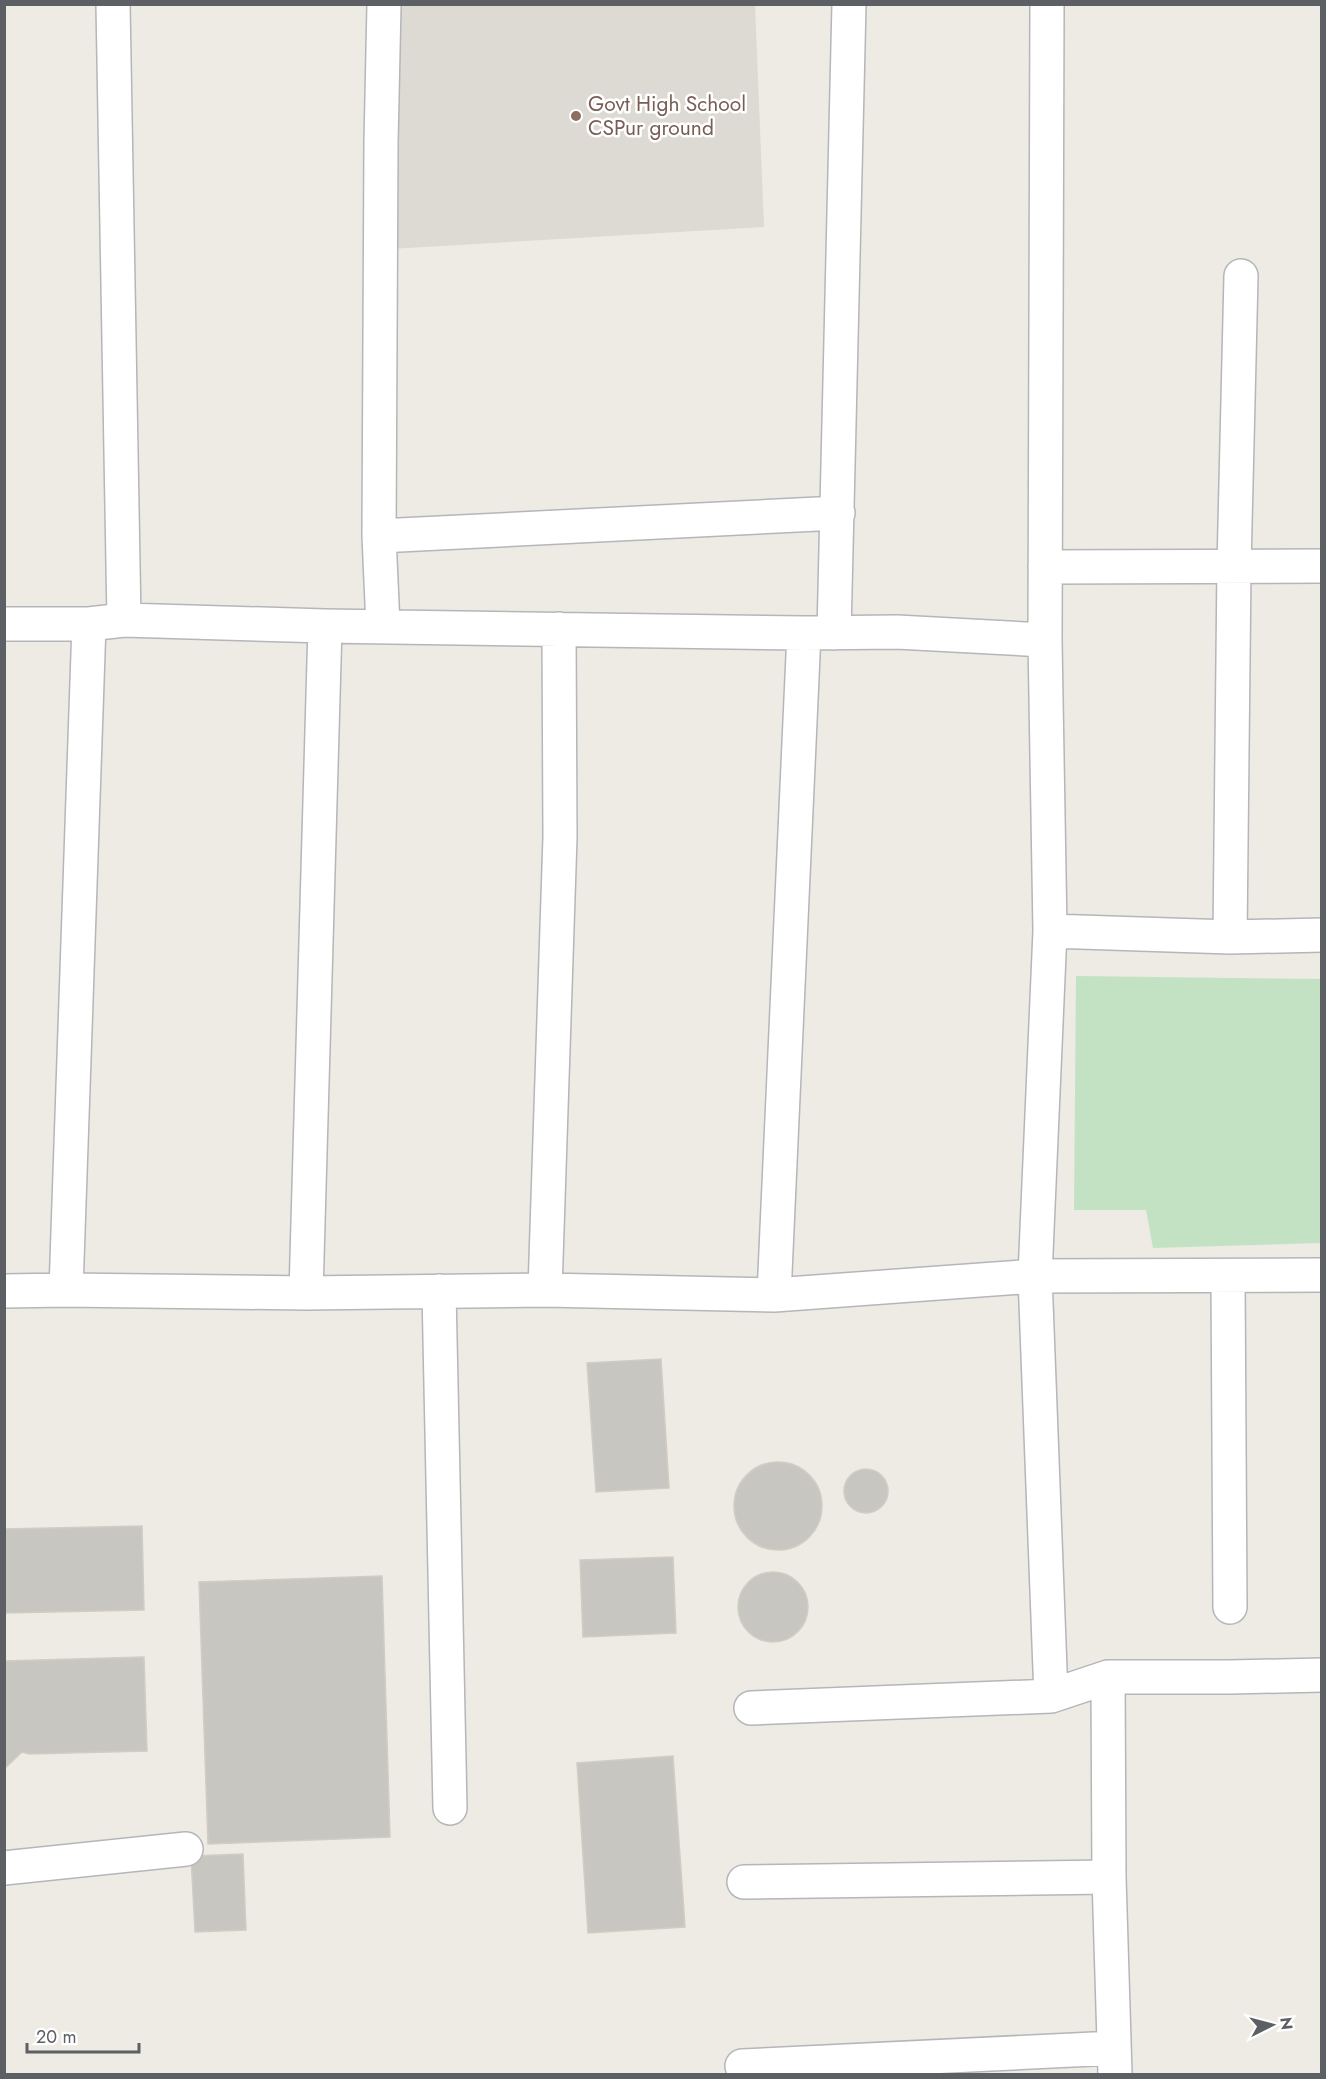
<svg xmlns="http://www.w3.org/2000/svg" width="1326" height="2079" font-family="Jost,sans-serif">
<rect width="100%" height="100%" fill="#edebe4"/>
<path fill="#dcdad2" d="M396,5H755L764,227L390,249Z"/>
<path fill="#c3e2c4" d="M1076,976L1321,979V1243L1153,1248L1146,1210H1074Z"/>
<path fill="#c8c6c0" stroke="#d1cdc3" stroke-width="1.5" d="M661,1359L669,1488L596,1492L587,1363Z
M734 1506a44 44 0 1 1 88 0a44 44 0 1 1-88 0Z
M844 1491a22 22 0 1 1 44 0a22 22 0 1 1-44 0Z
M142,1526L144,1610L4,1613V1529Z
M673,1557L676,1633L583,1637L580,1560Z
M738 1607a35 35 0 1 1 70 0a35 35 0 1 1-70 0Z
M382,1576L390,1837L208,1844L199,1582Z
M144,1657L147,1751L29,1754L22,1752L4,1769V1661Z
M673,1756L685,1927L588,1933L577,1763Z
M243,1854L246,1930L195,1932L191,1856Z"/>
<g fill="none" stroke-linecap="round" stroke-linejoin="round">
<g stroke="#b4b6b9" stroke-width="36">
<path id="minor" d="M113,4L124,620
M1047,4L1045,640L1050,931L1035,1276L1051,1696L1108,1677H1230L1322,1675
M379,536L838,513
M1045,567L1322,566
M4,624H89L124,620L325,626L804,633L897,632L1045,640
M383,626L379,536L381,143L384,4
M834,633L849,4
M1050,931L1230,937L1322,935
M1230,937L1234,566L1241,276
M1228,1277L1230,1607
M66,1290L89,624
M545,1290L560,837L559,629
M4,1291L66,1290L306,1293L545,1290L774,1295L1035,1276L1322,1275
M439,1291L450,1808
M306,1293L325,626
M774,1295L804,633
M1108,1677L1109,1877L1115,2074
M751,1708L1051,1696
M4,1868L186,1849
M744,1882L1109,1877
M742,2066L1114,2048"/>
</g>
<use href="#minor" stroke="#fff" stroke-width="33"/>
</g>
<circle fill="#8d6e63" stroke="#fff" stroke-width="2" cx="576" cy="116" r="6"/>
<g text-anchor="middle" stroke-width="5" stroke-linejoin="round" paint-order="stroke">
<g font-size="21" fill="#785e54" stroke="#fff" text-anchor="start">
<text x="588" y="111">Govt High School<tspan x="588" dy="24">CSPur ground</tspan></text>
</g>
</g>
<rect width="1326" height="2079" fill="none" stroke="#5c5f63" stroke-width="12"/>
<g transform="translate(1272 2025) rotate(84)" stroke="#ffffff" stroke-width="4.5" paint-order="stroke">
<path d="M0-4.5L10 22L0 15L-10 22Z" fill="#5c5f63"/>
<text y="-9" font-size="16" font-weight="bold" text-anchor="middle" fill="#5c5f63">N</text>
</g>
<path d="M27 2043v9h112v-9" fill="none" stroke="#5c5f63" stroke-width="3"/>
<text x="36" y="2043" font-size="18" fill="#5c5f63" stroke="#ffffff" stroke-width="4.5" paint-order="stroke">20 m</text>
</svg>
